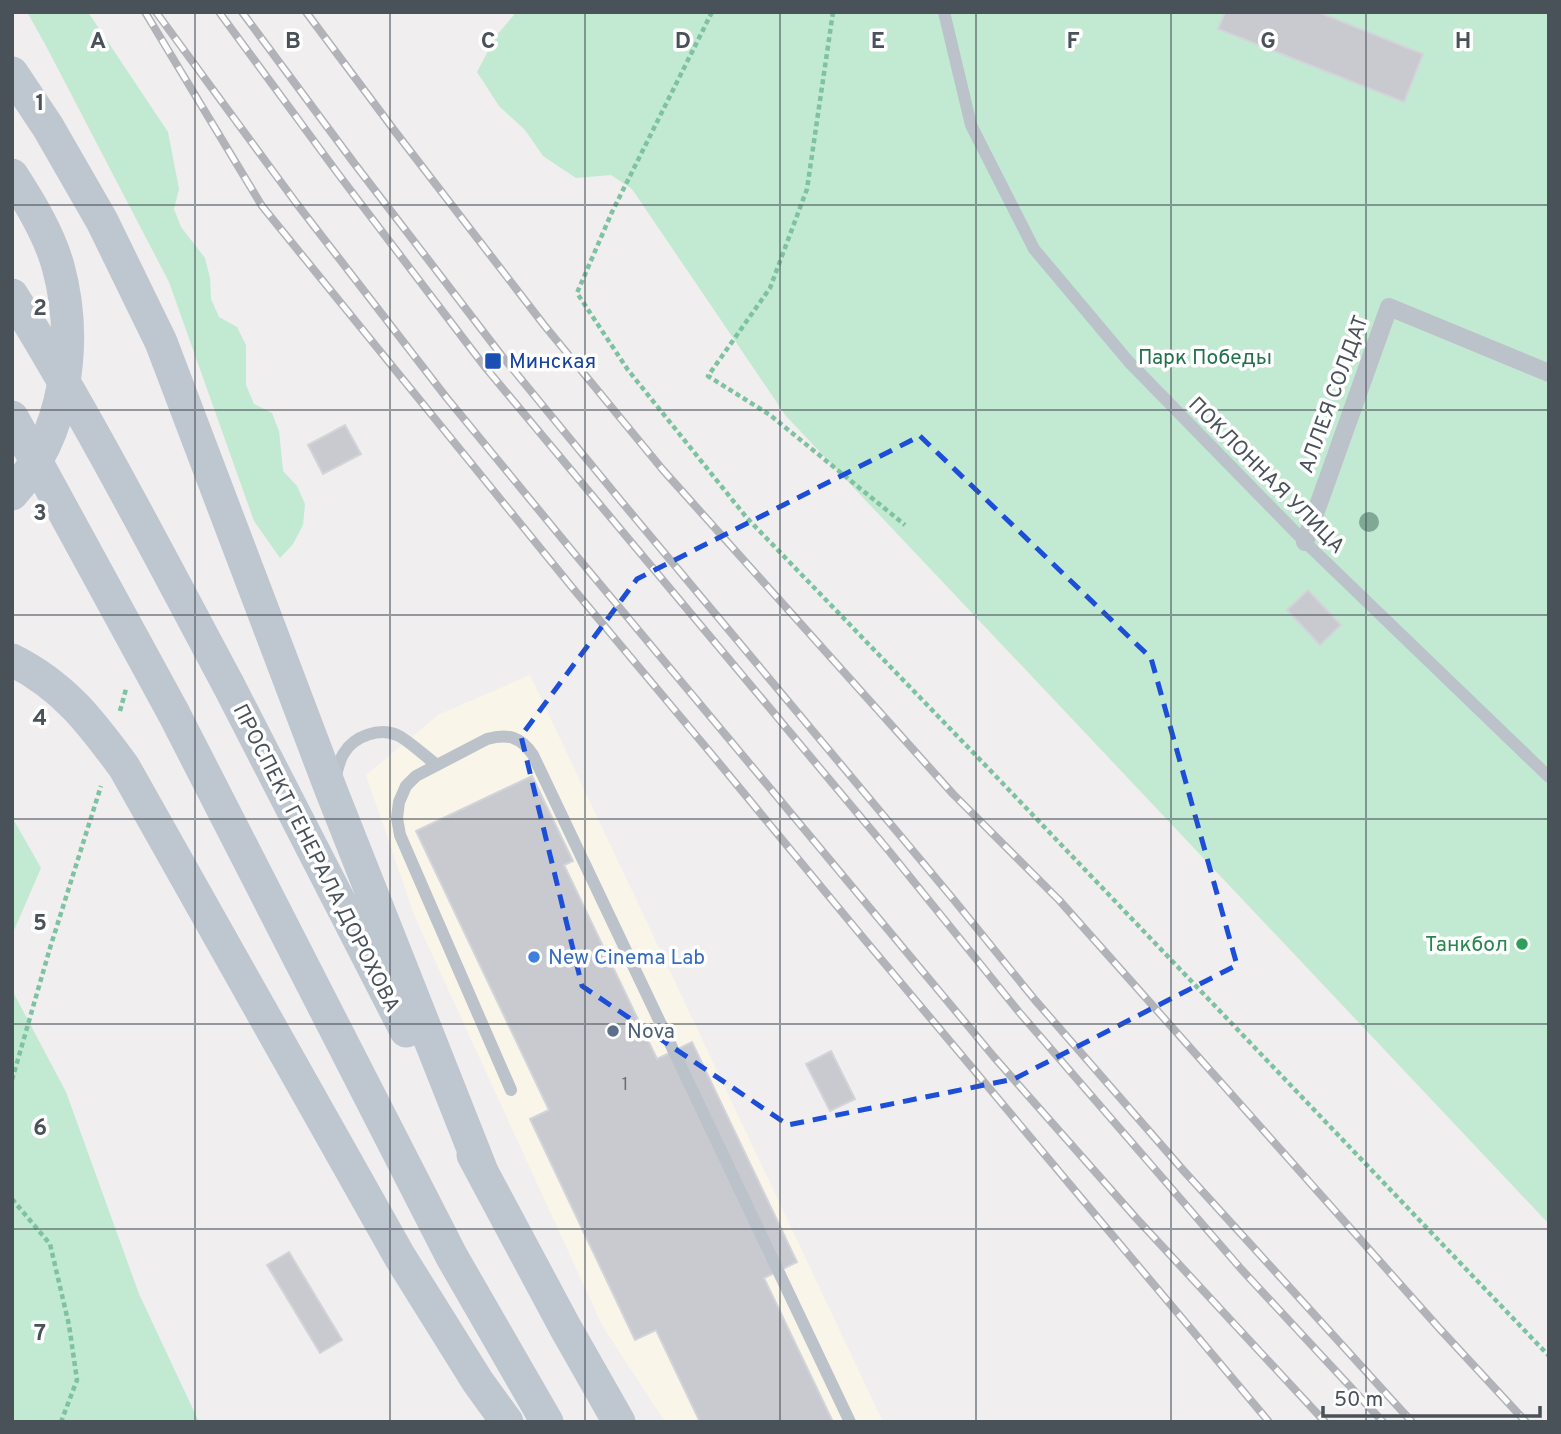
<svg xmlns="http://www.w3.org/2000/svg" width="1561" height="1434" font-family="Overpass,sans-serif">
<rect width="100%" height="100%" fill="#f0eeee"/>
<path fill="#f9f5e9" d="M530,675L883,1422H665L602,1325L414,915L366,775L438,715Z"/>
<path fill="#c2e9d2" d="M27,12H88L168,132L179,189L174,209L181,227L205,258L210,278L211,299L219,317L237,327L246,345V385L254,404L272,413L279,431L283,471L297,486L305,504L303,525L293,544L280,558L254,521L169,282L45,44Z
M512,12H1549V1224L786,416L632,189L611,175L576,178L543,156L525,130L499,106L477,72L496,36L514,15Z
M12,817L41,868L12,935Z
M12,990L66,1092L139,1294L199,1422H12Z"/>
<path fill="#c9cad0" stroke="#d3d4d9" stroke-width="2" d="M1225,12H1318L1423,54L1404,102L1218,29Z
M345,425L361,454L323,474L308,445Z
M1308,590L1341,625L1320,645L1287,610Z
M532,776L573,861L564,865L657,1059L692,1042L797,1262L764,1278L833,1422H700L656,1330L635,1340L530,1119L549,1110L416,831Z
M831,1051L855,1099L830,1111L806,1064Z
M289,1252L342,1340L320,1353L267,1265Z"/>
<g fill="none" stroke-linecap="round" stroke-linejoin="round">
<path stroke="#7ec2a2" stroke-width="4.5" stroke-dasharray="5 3.5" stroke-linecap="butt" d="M712,12L612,212L577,293L628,370L747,518L988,768L1549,1356
M833,12L807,189L770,288L708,376L770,415L905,525
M120,711L126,689
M12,1080L50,948L101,786
M12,1199L50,1244L69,1325L77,1380L61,1422"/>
<path stroke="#bbc2c9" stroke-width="12" d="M944,12L971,125L1034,249L1129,362L1305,542L1549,777
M335,780C337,772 339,760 344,753C354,736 380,727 397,735C407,739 427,758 437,765
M511,1090L400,835L397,818L399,802L406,786L416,776L487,739C508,733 521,737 533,755L850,1422"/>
<path stroke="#bbc2c9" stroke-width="18" d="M1305,542L1389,307L1549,373"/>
<path stroke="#bec6d0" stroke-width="33" d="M12,73L48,127L102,221L161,342L331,790L483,1174
M12,175C30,203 49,234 58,266C79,343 66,434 12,494
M12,660C64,686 91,722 124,767L400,1257L478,1382L507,1422
M228,684L406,1031
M173,712L452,1257L547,1422
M473,1155L565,1327L619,1422"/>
<g stroke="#b1b3b8" stroke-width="8">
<path id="rail" d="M145,12L262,206L571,586L714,757L865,940L1269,1422
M156,12L297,204L446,397L574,553L994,1057L1136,1218L1325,1422
M219,12L339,175L485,367L889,851L1019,1012L1242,1270L1383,1422
M242,12L354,163L502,356L626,507L954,900L1035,1000L1183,1170L1412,1422
M306,12L394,130L544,325L663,470L953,794L1059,900L1439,1328L1526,1422"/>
</g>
<use href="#rail" stroke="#fff" stroke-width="5" stroke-dasharray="16" stroke-linecap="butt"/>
<path stroke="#bec6d0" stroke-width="33" d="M12,295C90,421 158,553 228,684
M12,417L173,712"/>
</g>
<circle fill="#7fa995" cx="1369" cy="522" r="10"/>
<path fill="none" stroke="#1d4ed8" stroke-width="5" stroke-dasharray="14 9" stroke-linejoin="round" d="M920,436L1151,658L1237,965L1014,1079L788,1125L582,986L521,736L637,579Z"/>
<path fill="none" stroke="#495159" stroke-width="2" stroke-opacity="0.55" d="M195,12V1422M390,12V1422M585,12V1422M780,12V1422M976,12V1422M1171,12V1422M1366,12V1422M12,205H1549M12,410H1549M12,615H1549M12,819H1549M12,1024H1549M12,1229H1549"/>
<rect fill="#1a4fb4" stroke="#fff" stroke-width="2.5" x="484" y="352" width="18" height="18" rx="3.5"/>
<circle fill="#2e9e5b" stroke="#fff" stroke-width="2.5" cx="1522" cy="944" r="7"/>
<circle fill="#3f7fe0" stroke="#fff" stroke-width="2.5" cx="534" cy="957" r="7"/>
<circle fill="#5c6f8a" stroke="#fff" stroke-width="2.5" cx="613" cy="1031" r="7"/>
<g text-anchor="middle" stroke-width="7" stroke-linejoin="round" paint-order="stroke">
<g font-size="18" fill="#696f77">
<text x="625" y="1090">1</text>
</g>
<g font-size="21" fill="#23714c" stroke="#fff">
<text x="1205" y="364">Парк Победы</text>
</g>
<g font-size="21" fill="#164399" stroke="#fff" text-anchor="start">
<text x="509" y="368">Минская</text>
</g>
<g font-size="21" fill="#495159" stroke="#fff">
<text transform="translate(1333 394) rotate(-70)" y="7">АЛЛЕЯ СОЛДАТ</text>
<text transform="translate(1267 475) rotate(45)" y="7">ПОКЛОННАЯ УЛИЦА</text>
<text transform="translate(317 858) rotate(63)" y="7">ПРОСПЕКТ ГЕНЕРАЛА ДОРОХОВА</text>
</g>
<g font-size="21" fill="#27864d" stroke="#fff" text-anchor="end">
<text x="1508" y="951">Танкбол</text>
</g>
<g font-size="21" fill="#366cbe" stroke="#fff" text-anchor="start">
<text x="548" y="964">New Cinema Lab</text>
</g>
<g font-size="21" fill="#4e5e75" stroke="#fff" text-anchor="start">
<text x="627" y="1038">Nova</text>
</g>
</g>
<g font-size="23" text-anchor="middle" font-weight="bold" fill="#495159" stroke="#fff" stroke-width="7" stroke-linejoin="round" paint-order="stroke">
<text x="98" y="48">A</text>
<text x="293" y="48">B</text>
<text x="488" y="48">C</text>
<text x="683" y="48">D</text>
<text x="878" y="48">E</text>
<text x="1073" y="48">F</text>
<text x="1268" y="48">G</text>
<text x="1463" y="48">H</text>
<text x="40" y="110">1</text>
<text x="40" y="315">2</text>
<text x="40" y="520">3</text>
<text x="40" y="725">4</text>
<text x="40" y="930">5</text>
<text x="40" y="1135">6</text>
<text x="40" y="1340">7</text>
</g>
<rect width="1561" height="1434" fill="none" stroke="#495159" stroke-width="28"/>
<path d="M1323 1406v10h217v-10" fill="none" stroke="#495159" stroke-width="3.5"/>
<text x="1334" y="1406" font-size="21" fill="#495159" stroke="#ffffff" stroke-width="5" paint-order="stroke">50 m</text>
</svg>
